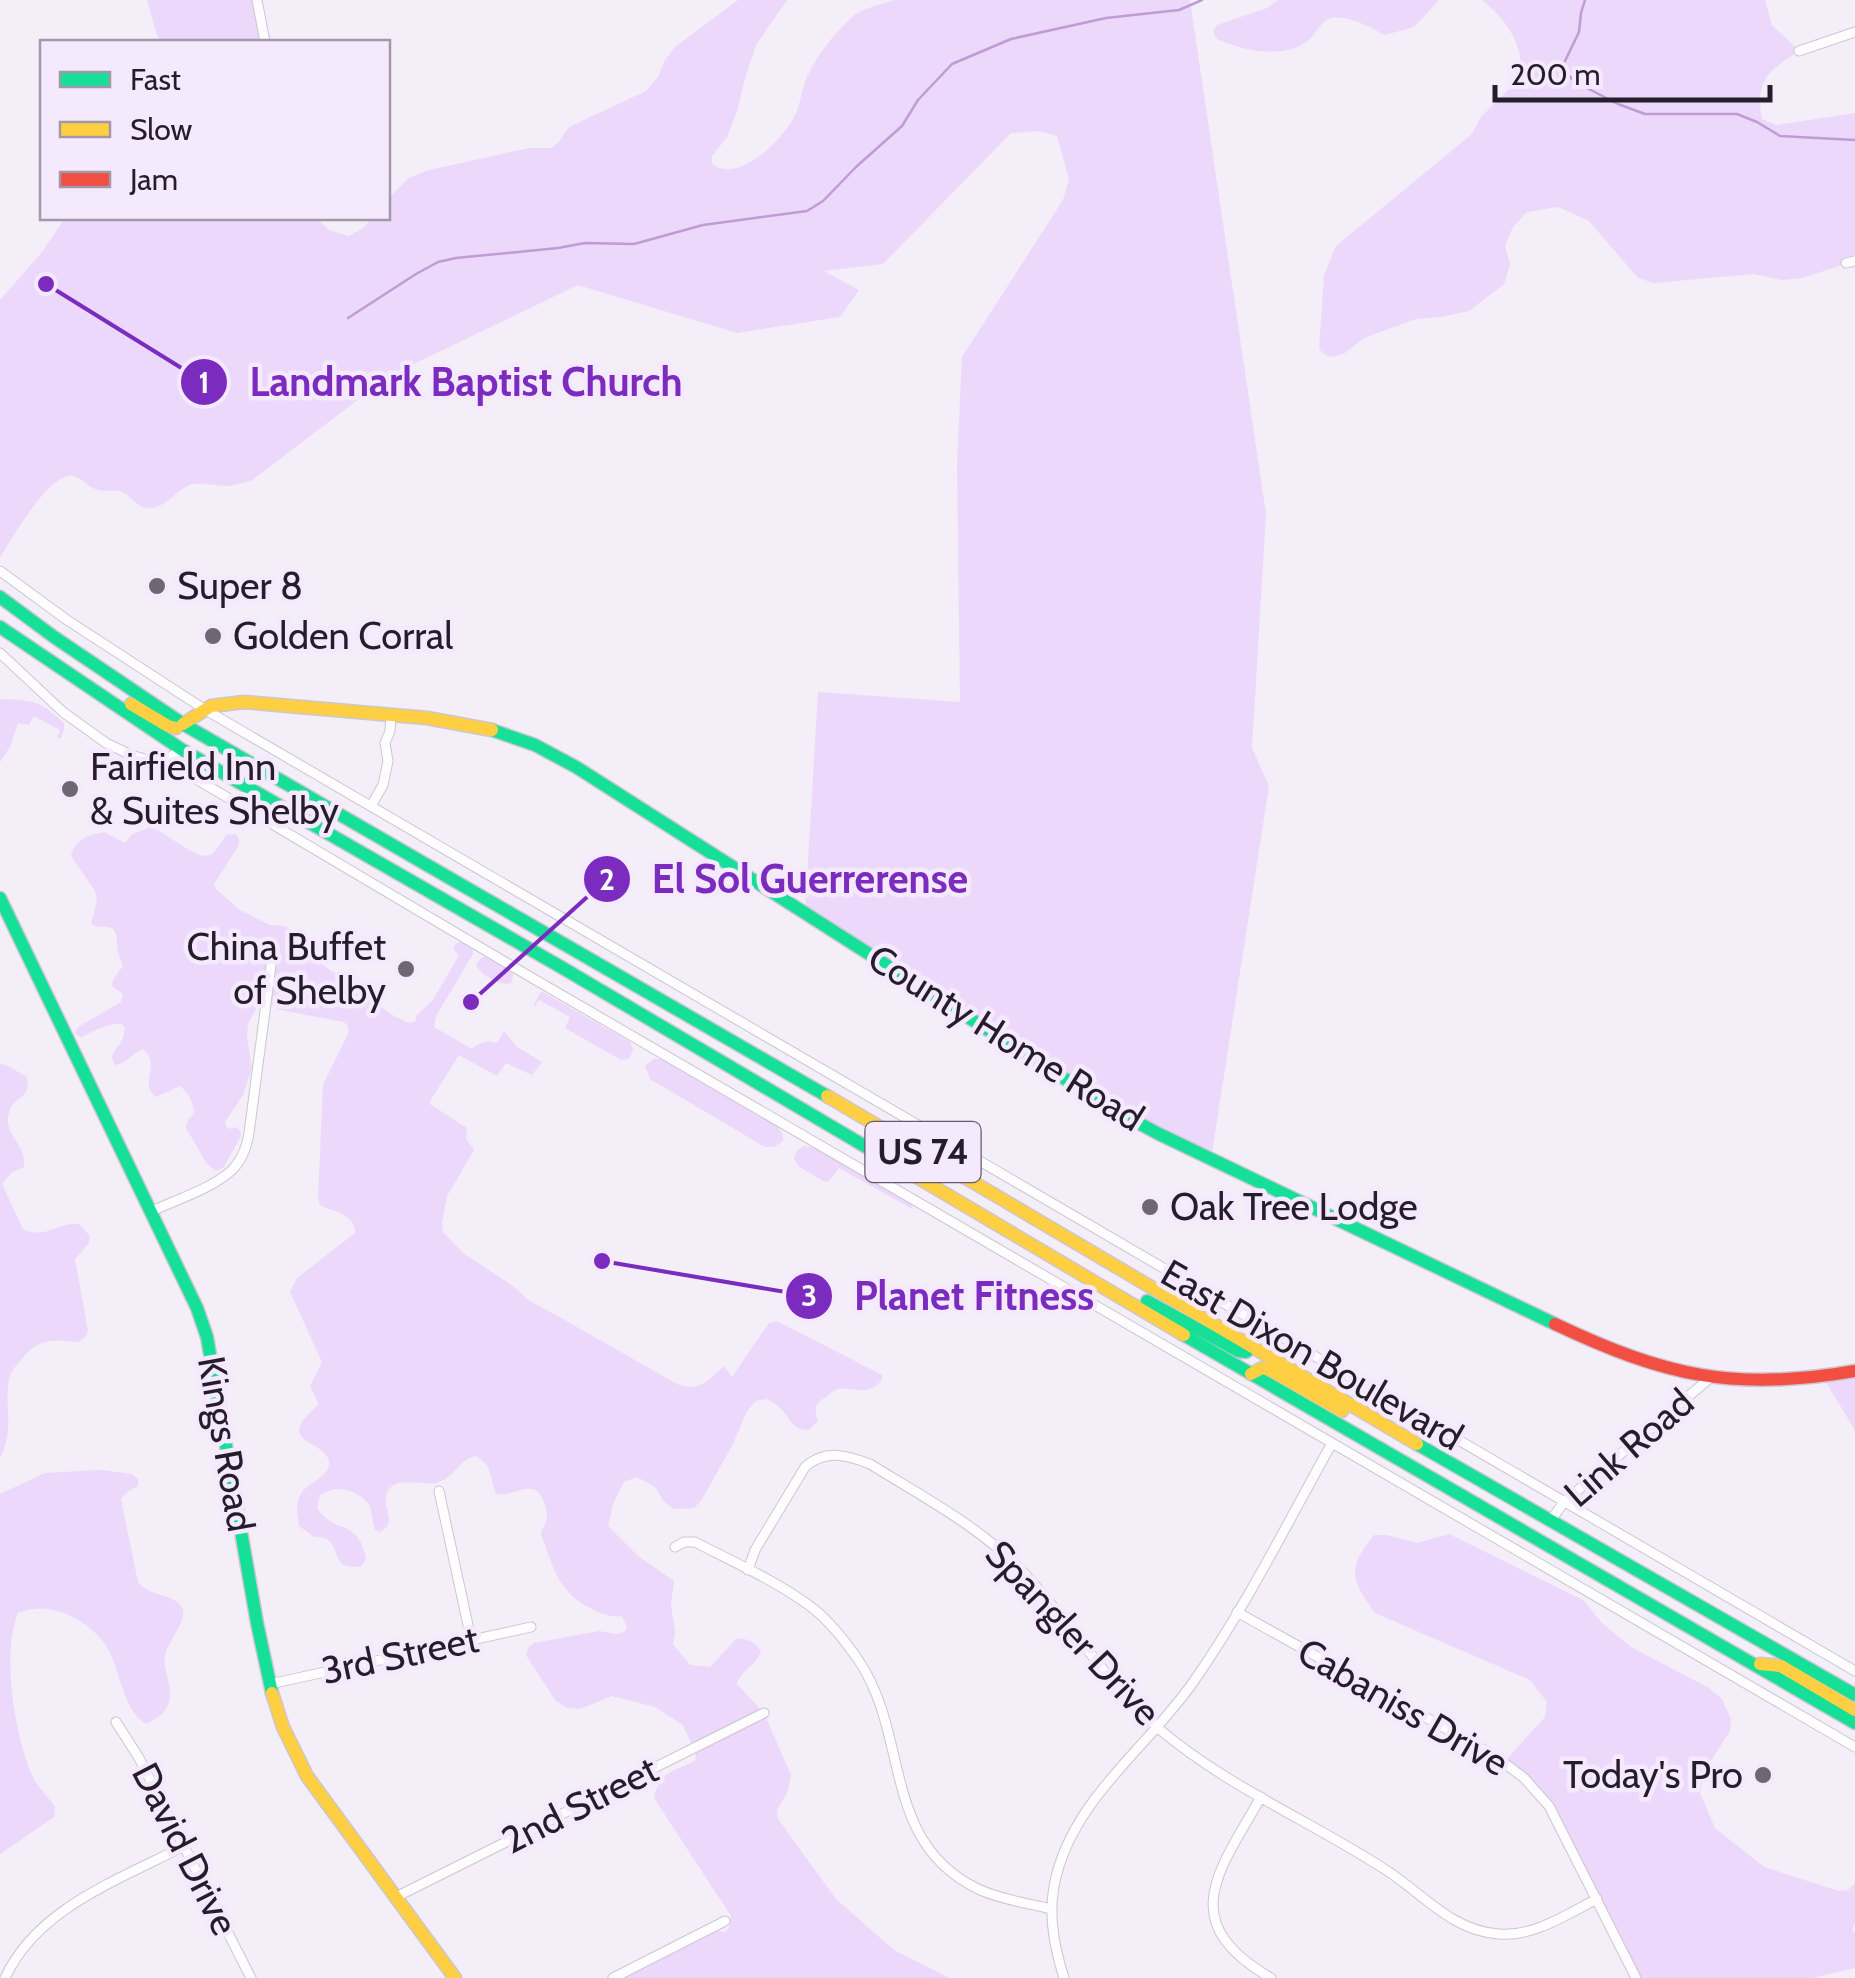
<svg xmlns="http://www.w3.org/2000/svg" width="1855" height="1978" font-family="Cabin,sans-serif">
<rect width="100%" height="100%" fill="#f4eef8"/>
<path fill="#ecd8fa" d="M147,0H257L265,42H159Z
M738,0H787L756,45L745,78L737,112L727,137L712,156V164C738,184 780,142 793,119C801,106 801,89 808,75C817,55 835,33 851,18C861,8 881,5 894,0H1190L1266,514L1252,748L1269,786L1211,1159L1159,1134L805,912L818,692L960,702L957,463L962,357L1063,200L1069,179L1057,136L1038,131L1011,133L883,264L824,271L859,290L840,317L737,333L578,285L389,376L251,481C244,482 235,485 228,486C215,486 203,481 190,485C176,490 167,507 150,508C136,509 131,493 118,491C109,490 103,492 95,489C86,486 79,474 68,476C44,481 14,536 0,557V300L43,251L65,218H316L329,230L349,236L363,228L372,218H388V199L409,178L429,170L529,148H551L558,143L569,127L646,91L658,77L665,60L675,47Z
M1278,0H1439L1414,27L1385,35C1371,28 1348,15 1332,18C1321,20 1317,33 1309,40C1283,60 1244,51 1217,39L1213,31L1217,25L1267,8Z
M1482,0H1765L1772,25L1799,51C1768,71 1755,80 1762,119L1776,125L1855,113V261L1802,278L1782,280L1753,274L1654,283L1638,278L1589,221L1558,207L1527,212L1513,227L1505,246L1510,264L1504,284L1469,311L1441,317L1416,319L1364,338L1345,353L1333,357L1325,355L1319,349L1324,275L1336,246L1472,134L1481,117L1521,77C1524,45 1507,20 1482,0Z
M0,699C33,700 39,700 64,723V730L61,738H57L60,730L34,716L29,725L18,723L10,747L0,762Z
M150,827C166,831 196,861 210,855C216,852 222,841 226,835L235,834L239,839V845L214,884L216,889L240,910L270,925L284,926L292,930L305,950L326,967L394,1016L409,1023L415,1022L417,1015L433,1000L459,955L453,949L456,943L462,942L472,947L473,954L436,1016L434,1027L472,1049C477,1043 490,1039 497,1043L504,1031L517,1047L542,1062L532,1075L506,1063L497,1076L459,1055L430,1101V1104L467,1128L466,1139L474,1150L447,1196L442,1224L443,1232L463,1253L513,1286L528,1300L561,1318L677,1384C701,1392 707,1381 724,1366L732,1377L769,1323L777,1321L882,1375V1380C865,1399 854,1384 835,1390C833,1391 831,1393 828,1395C816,1404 813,1406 818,1421L809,1430C791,1430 791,1418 780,1408C776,1404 771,1402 767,1399L755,1401L746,1413L733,1444L701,1501L694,1508L674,1509L664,1502L655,1487L637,1477L624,1482L613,1504L608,1526L638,1556L674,1581L671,1605L675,1632L673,1644L690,1665L710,1667L736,1639C749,1638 753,1642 761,1651C757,1666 741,1669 737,1684L764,1713L791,1775L788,1791L777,1810L778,1819L836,1899L894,1950L950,1978H613L706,1930L726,1932L730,1925L731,1916L654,1798C660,1771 672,1772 695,1761L696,1755L683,1725L655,1707L612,1696L580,1709L565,1707L555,1700L526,1655L529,1647L534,1643L599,1631L617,1634L624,1632L627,1628L622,1616C611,1618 601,1614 590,1608C558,1592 553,1566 541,1534C542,1528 546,1524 547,1518C548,1515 545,1505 544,1502C534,1475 514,1498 496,1494C489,1475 494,1468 476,1456C459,1459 454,1479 436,1483C423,1485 398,1477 389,1489C377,1505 401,1520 380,1532L375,1530C372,1522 373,1515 370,1507C365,1495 348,1488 335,1489C332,1489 322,1494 320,1495L317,1508C336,1537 357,1516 366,1558L362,1566C324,1573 347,1535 314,1537L299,1526C298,1518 296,1509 298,1501C302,1482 326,1481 329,1465C330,1458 326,1455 322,1451C316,1445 307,1443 302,1437C292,1426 312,1412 319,1404L310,1386L322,1362L290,1292L297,1278L355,1233C356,1215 335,1212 321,1206L318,1200L323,1085L349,1032L348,1026L344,1022L280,1010L269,1002L260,1001L248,1024L247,1038L252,1068L243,1095L225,1122L226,1126L230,1129L235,1127L240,1130L241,1136L224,1167L216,1171L207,1164L186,1128L188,1119L194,1114C194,1104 188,1092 180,1086L156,1097C138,1083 162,1066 143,1049C133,1053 125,1064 115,1065C114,1063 112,1060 112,1057C112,1053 119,1046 121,1042C138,1007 92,1032 81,1037L75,1034L78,1027L121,1002L123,994L112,986L113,980L123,966C122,964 118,952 118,951C116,935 119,924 97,927L91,924L97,901L95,891L71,856C76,838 87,836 104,832L125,843L131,835Z
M482,957H487L512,972L513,976L511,983C500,987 481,975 476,965Z
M543,992L630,1042L633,1049L630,1058L621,1060L565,1028L570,1017L539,1000L535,1006L534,1004L540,993Z
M654,1059H662L777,1125L783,1135V1141L774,1147H765L650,1079L645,1066Z
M0,1064L6,1065L27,1077C31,1101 14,1095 9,1112C2,1134 27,1144 24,1167L11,1173L2,1184L23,1229C47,1240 57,1222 79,1224L90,1236L89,1243L75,1259L88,1331L85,1337L78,1342C52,1339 38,1338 21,1360C16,1366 10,1372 9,1379C4,1408 15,1427 0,1458Z
M804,1146L816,1148L911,1204L914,1210L839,1168L829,1181L825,1182L798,1166L794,1158L798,1150Z
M1855,1371V1430L1822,1376Z
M101,1470L132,1474L138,1479V1486L127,1492L121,1499L138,1582C149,1597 179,1594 183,1610C186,1621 168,1643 165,1655C162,1670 174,1687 169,1702C166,1713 156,1719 146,1724C122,1709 121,1671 107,1647C100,1635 84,1622 71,1616C53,1607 37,1606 18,1613C1,1653 15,1736 32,1775C37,1787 48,1796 55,1807L54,1817L0,1854V1494L45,1473Z
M1449,1534L1583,1600L1602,1623L1631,1647L1709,1688L1722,1699L1731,1719L1730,1731L1705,1770L1700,1793L1715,1828L1764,1867L1839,1891L1848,1890L1855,1883V1923L1852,1929L1855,1933V1968L1812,1978H1636L1558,1820L1504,1762L1545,1717L1547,1702L1530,1680L1375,1613C1350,1578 1347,1569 1374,1535H1387L1417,1543Z"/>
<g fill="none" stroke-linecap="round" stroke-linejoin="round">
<path stroke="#bf9cd4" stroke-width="2.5" d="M1585,0L1581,13L1579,32L1564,63L1566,72L1572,79L1583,86L1618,104L1645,114H1737L1757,122L1780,136L1855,140
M348,318L416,274L438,262L456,258L558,248L585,243L634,244L703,225L807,211L823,201L856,167L902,126L918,100L952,64L1011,39L1106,18L1179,10L1202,0"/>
<g stroke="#ccc6d0" stroke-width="11">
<path id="street" d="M257,0L265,42
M1799,51L1855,32
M1846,263L1855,261
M0,571L67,620L204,709L1855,1671
M0,653L63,712L106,743L131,755L152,761L168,759L181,749
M164,760L522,972L1855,1747
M371,806L383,785L388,761L385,743L390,731L391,716
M152,1211C176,1200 213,1188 232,1170C242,1160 247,1146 249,1133L273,950
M439,1491L471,1639
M1551,1520L1564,1502L1710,1378
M675,1547L684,1542H695C735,1563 779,1582 814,1609C832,1624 846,1642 859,1661C910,1737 881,1842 978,1889C1002,1900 1027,1903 1051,1909
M748,1570L755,1550L805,1467C825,1449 847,1455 870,1464C923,1497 981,1527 1024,1573C1071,1623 1106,1682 1158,1728C1227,1787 1313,1822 1389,1872C1425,1896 1453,1931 1499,1934C1534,1937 1567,1914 1597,1899
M1237,1612L1495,1756L1524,1778L1549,1806L1636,1978
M270,1684L531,1627
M116,1722L139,1758L251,1978
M1261,1797C1219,1871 1174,1922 1271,1978
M396,1897L764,1713
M5,1978C37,1908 119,1880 184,1846
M613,1978L725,1921
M1064,1978C1053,1943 1047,1909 1057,1873C1078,1795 1149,1746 1194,1681C1245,1608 1288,1522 1332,1443"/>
</g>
<g stroke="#ccc6d0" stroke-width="15">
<path id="fast" d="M0,597L54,637L183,724L827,1096
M0,627L181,749L561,967L873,1151
M492,730L535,745L576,767L1112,1109L1159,1134L1555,1324
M0,898L197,1308L207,1337L257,1623L272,1693
M1147,1301L1238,1351L1246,1352L1253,1346
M1184,1335L1855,1723
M1417,1444L1855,1695"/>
</g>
<g stroke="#ccc6d0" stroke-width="15">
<path id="slow" d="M131,704L168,726L176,728
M183,724L211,706L244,702L427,718L492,730
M827,1096L1417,1444
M873,1151L1184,1335
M1251,1374L1262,1368L1268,1369L1342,1411
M1760,1664L1781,1666L1855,1710
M272,1693L283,1727L307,1776L455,1978"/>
</g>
<g stroke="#ccc6d0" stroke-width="15">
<path id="jam" d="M1555,1324C1665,1376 1734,1392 1855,1371"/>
</g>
<use href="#street" stroke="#fdfcfe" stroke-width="9"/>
<use href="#fast" stroke="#16e098" stroke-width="12"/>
<use href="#slow" stroke="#ffcf43" stroke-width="12"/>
<use href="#jam" stroke="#f24e42" stroke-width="12"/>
</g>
<g fill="#6d6772" stroke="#f5e9fd" stroke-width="4">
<circle cx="157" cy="586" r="10"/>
<circle cx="213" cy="636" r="10"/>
<circle cx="70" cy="789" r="10"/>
<circle cx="406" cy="969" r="10"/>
<circle cx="1150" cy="1207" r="10"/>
<circle cx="1763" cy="1775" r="10"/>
</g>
<g text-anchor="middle" stroke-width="9" stroke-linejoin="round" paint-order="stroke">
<rect fill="#f5e9fd" stroke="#635b69" stroke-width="2.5" x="865.5" y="1122" width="115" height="60" rx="8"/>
<g font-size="35" font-weight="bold" fill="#251e2a">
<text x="923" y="1164">US 74</text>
</g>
<g font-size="38" fill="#251e2a" stroke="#f5e9fd" text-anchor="start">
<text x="177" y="599">Super 8</text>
<text x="233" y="649">Golden Corral</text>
<text x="90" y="780">Fairfield Inn<tspan x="90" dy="44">&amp; Suites Shelby</tspan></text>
<text x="386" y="960" text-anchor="end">China Buffet<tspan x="386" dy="44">of Shelby</tspan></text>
<text x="1170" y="1220">Oak Tree Lodge</text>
<text x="1743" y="1788" text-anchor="end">Today's Pro</text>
</g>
<g font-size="38" fill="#251e2a" stroke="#f5e9fd">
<text transform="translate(1006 1038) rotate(32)" y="13">County Home Road</text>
<text transform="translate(1312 1355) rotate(30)" y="13">East Dixon Boulevard</text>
<text transform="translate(226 1444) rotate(80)" y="13">Kings Road</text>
<text transform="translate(1629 1448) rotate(-41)" y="13">Link Road</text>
<text transform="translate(1073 1633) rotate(47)" y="13">Spangler Drive</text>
<text transform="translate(400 1655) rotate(-12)" y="13">3rd Street</text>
<text transform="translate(1403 1707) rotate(30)" y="13">Cabaniss Drive</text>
<text transform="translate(580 1805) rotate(-27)" y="13">2nd Street</text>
<text transform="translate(185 1849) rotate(63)" y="13">David Drive</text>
</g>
</g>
<path fill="none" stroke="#7b2cbf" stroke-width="4" d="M46 284L204 382M471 1002L607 879M602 1261L809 1296"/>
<g fill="#7b2cbf" stroke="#f5e9fd" stroke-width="4">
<circle cx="46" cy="284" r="10"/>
<circle cx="471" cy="1002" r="10"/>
<circle cx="602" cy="1261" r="10"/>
<circle cx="204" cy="382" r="25"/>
<circle cx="607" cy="879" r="25"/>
<circle cx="809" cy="1296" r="25"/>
</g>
<g font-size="30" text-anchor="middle" font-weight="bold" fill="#fff">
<text x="204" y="393">1</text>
<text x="607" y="890">2</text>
<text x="809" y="1306">3</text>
</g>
<g font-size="40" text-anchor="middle" font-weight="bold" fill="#7b2cbf" stroke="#f5e9fd" stroke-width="9" stroke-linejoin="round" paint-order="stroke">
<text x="466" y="396">Landmark Baptist Church</text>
<text x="810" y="893">El Sol Guerrerense</text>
<text x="974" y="1310">Planet Fitness</text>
</g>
<rect x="40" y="40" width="350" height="180" fill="#f5e9fd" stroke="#a298a9" stroke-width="2.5"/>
<rect x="60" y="72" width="50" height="15" fill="#16e098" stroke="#a298a9" stroke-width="2.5"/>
<text x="130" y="90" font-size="30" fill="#251e2a">Fast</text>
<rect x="60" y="122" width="50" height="15" fill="#ffcf43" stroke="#a298a9" stroke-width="2.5"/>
<text x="130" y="140" font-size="30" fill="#251e2a">Slow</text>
<rect x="60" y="172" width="50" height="15" fill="#f24e42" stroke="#a298a9" stroke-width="2.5"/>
<text x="130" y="190" font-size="30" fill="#251e2a">Jam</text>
<path d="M1495 85v15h275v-15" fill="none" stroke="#251e2a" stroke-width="5"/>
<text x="1510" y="85" font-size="30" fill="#251e2a" stroke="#f5e9fd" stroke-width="8" paint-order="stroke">200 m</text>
</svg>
